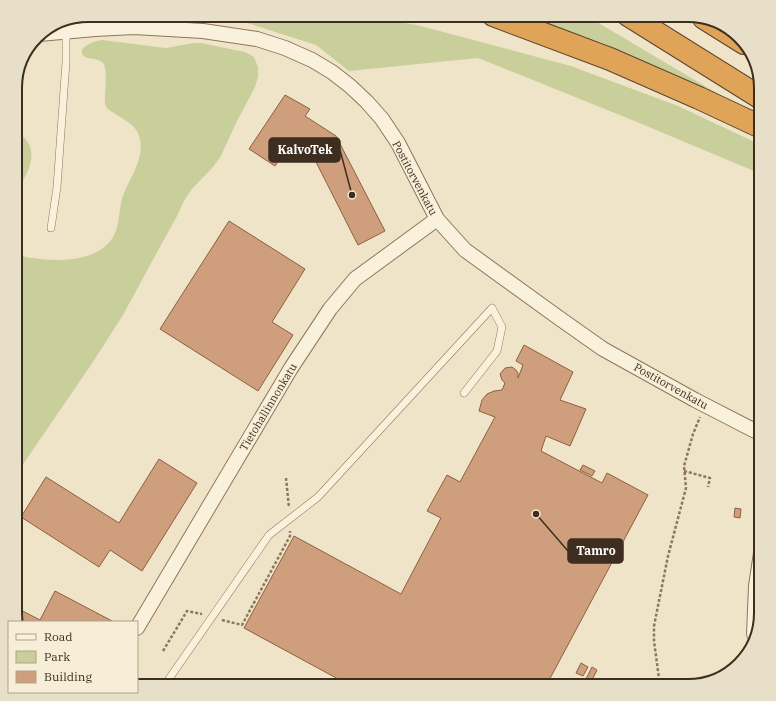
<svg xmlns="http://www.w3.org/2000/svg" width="776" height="701" font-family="'IBM Plex Serif',serif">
<rect width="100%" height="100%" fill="#f0e4c8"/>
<path fill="#c9cf9b" d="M115,15H356L417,25L571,66L678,106L761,145V174L637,122L478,58L349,71L316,45L244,22L175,16Z
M523,15H585L732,102L603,43Z
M102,40L166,48L193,43H201L245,52L254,57L258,67V77L255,87L236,123L221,156L213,167L192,189L185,199L177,216L155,256L123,315L91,365L15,476V253C21,255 27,258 33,258C58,262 98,262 113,237C121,223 118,207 124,193C132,174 147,154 138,133C133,122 116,116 107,108L105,104C104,94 109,68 102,62C96,57 87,61 82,54V49C87,44 94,41 102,40Z
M15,132C43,144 30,174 15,191Z"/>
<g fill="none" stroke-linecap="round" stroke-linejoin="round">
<path stroke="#6f938a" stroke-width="4.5" d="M15,178L16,177"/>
</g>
<path fill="#cf9f7d" stroke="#8d5f41" d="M285,95L310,109L305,116L336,136L385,231L358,245L314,158L290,143L275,166L249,149Z
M229,221L305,269L272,322L293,335L258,391L160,329Z
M524,345L573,372L560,400L586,409L570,446L546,436L541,451L602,483L607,473L648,495L546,686H351L244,628L294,536L401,594L441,518L427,511L447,475L460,482L495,417L479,411L482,400L487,394L494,391L502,390L505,383L502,380L500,374L505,368L512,367L516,370L518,373V378L523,365L516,361Z
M159,459L197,483L142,571L110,550L99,567L21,517L46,477L119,523Z
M583,465L595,471L592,476L580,470Z
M735,508L741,509L740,518L734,517Z
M55,591L114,622H17L15,618V607L40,620Z
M581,663L588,667L583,676L576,673Z
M592,667L597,670L589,686H584L583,685Z"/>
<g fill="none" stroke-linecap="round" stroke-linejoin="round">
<g stroke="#8d765c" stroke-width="8">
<path id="lane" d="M51,228L57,187L66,62V31
M164,686L269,535L318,497L492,308L502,327L497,351L464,393"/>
</g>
<g stroke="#8d765c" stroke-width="16">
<path id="street" d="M39,34L95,29L134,27L203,31L257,39L285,48L312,60L332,72L350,86L367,102L382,119L398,143L437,219L465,250L559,318L603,349L695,400L761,434
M137,628L291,368L330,309L355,279L437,219
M754,634L756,586L761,553"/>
</g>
<g stroke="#5b4430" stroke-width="24">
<path id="highway" d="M493,15L610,59L699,98L761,127
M628,15L761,98
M704,18L744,43"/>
</g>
<path stroke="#8d765c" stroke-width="2.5" stroke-dasharray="3 2" stroke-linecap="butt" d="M684,471L710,478L708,487
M286,478L289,508
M222,620L242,625L290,536V531
M163,651L187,611L202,614
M660,686L654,641V626L668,556L686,488L684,466L693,434L700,417"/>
<use href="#lane" stroke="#faf1dc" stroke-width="7"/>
<use href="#street" stroke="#faf1dc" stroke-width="14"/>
<use href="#highway" stroke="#e0a458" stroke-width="22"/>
</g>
<g text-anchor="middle" stroke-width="3" stroke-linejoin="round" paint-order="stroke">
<g font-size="11" fill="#3d2e20" stroke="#f7eed8">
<text transform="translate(415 178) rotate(62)" y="4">Postitorvenkatu</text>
<text transform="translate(671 386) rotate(29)" y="4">Postitorvenkatu</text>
<text transform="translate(268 407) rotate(-59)" y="4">Tietohallinnonkatu</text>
</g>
</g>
<path d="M0 0H776V701H0ZM88 22H688A66 66 0 0 1 754 88V613A66 66 0 0 1 688 679H88A66 66 0 0 1 22 613V88A66 66 0 0 1 88 22Z" fill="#e8dfc9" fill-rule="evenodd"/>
<path fill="none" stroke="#3d2e20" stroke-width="2" d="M88 22H688A66 66 0 0 1 754 88V613A66 66 0 0 1 688 679H88A66 66 0 0 1 22 613V88A66 66 0 0 1 88 22Z"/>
<path fill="none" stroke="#3d2e20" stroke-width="1.5" d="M352 195L340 150M536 514L568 551"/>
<g fill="#3d2e20" stroke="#f7eed8" stroke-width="1.5">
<circle cx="352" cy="195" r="4"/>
<circle cx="536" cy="514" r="4"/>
</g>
<g fill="#3d2e20" stroke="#3d2e20" stroke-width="1.5">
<rect x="269" y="138" width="71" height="24" rx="4"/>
<rect x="568" y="539" width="55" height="24" rx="4"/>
</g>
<g font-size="12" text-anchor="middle" font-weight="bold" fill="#fff">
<text x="305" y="154">KalvoTek</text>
<text x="596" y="555">Tamro</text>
</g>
<rect x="8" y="621" width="130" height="72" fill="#f7eed8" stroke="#ada18e"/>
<rect x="16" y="634" width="20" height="6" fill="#faf1dc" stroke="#ada18e"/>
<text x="44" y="641" font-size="12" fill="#3d2e20">Road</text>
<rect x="16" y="651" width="20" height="12" fill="#c9cf9b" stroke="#ada18e"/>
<text x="44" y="661" font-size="12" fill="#3d2e20">Park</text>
<rect x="16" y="671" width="20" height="12" fill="#cf9f7d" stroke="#ada18e"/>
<text x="44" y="681" font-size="12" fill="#3d2e20">Building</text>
</svg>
